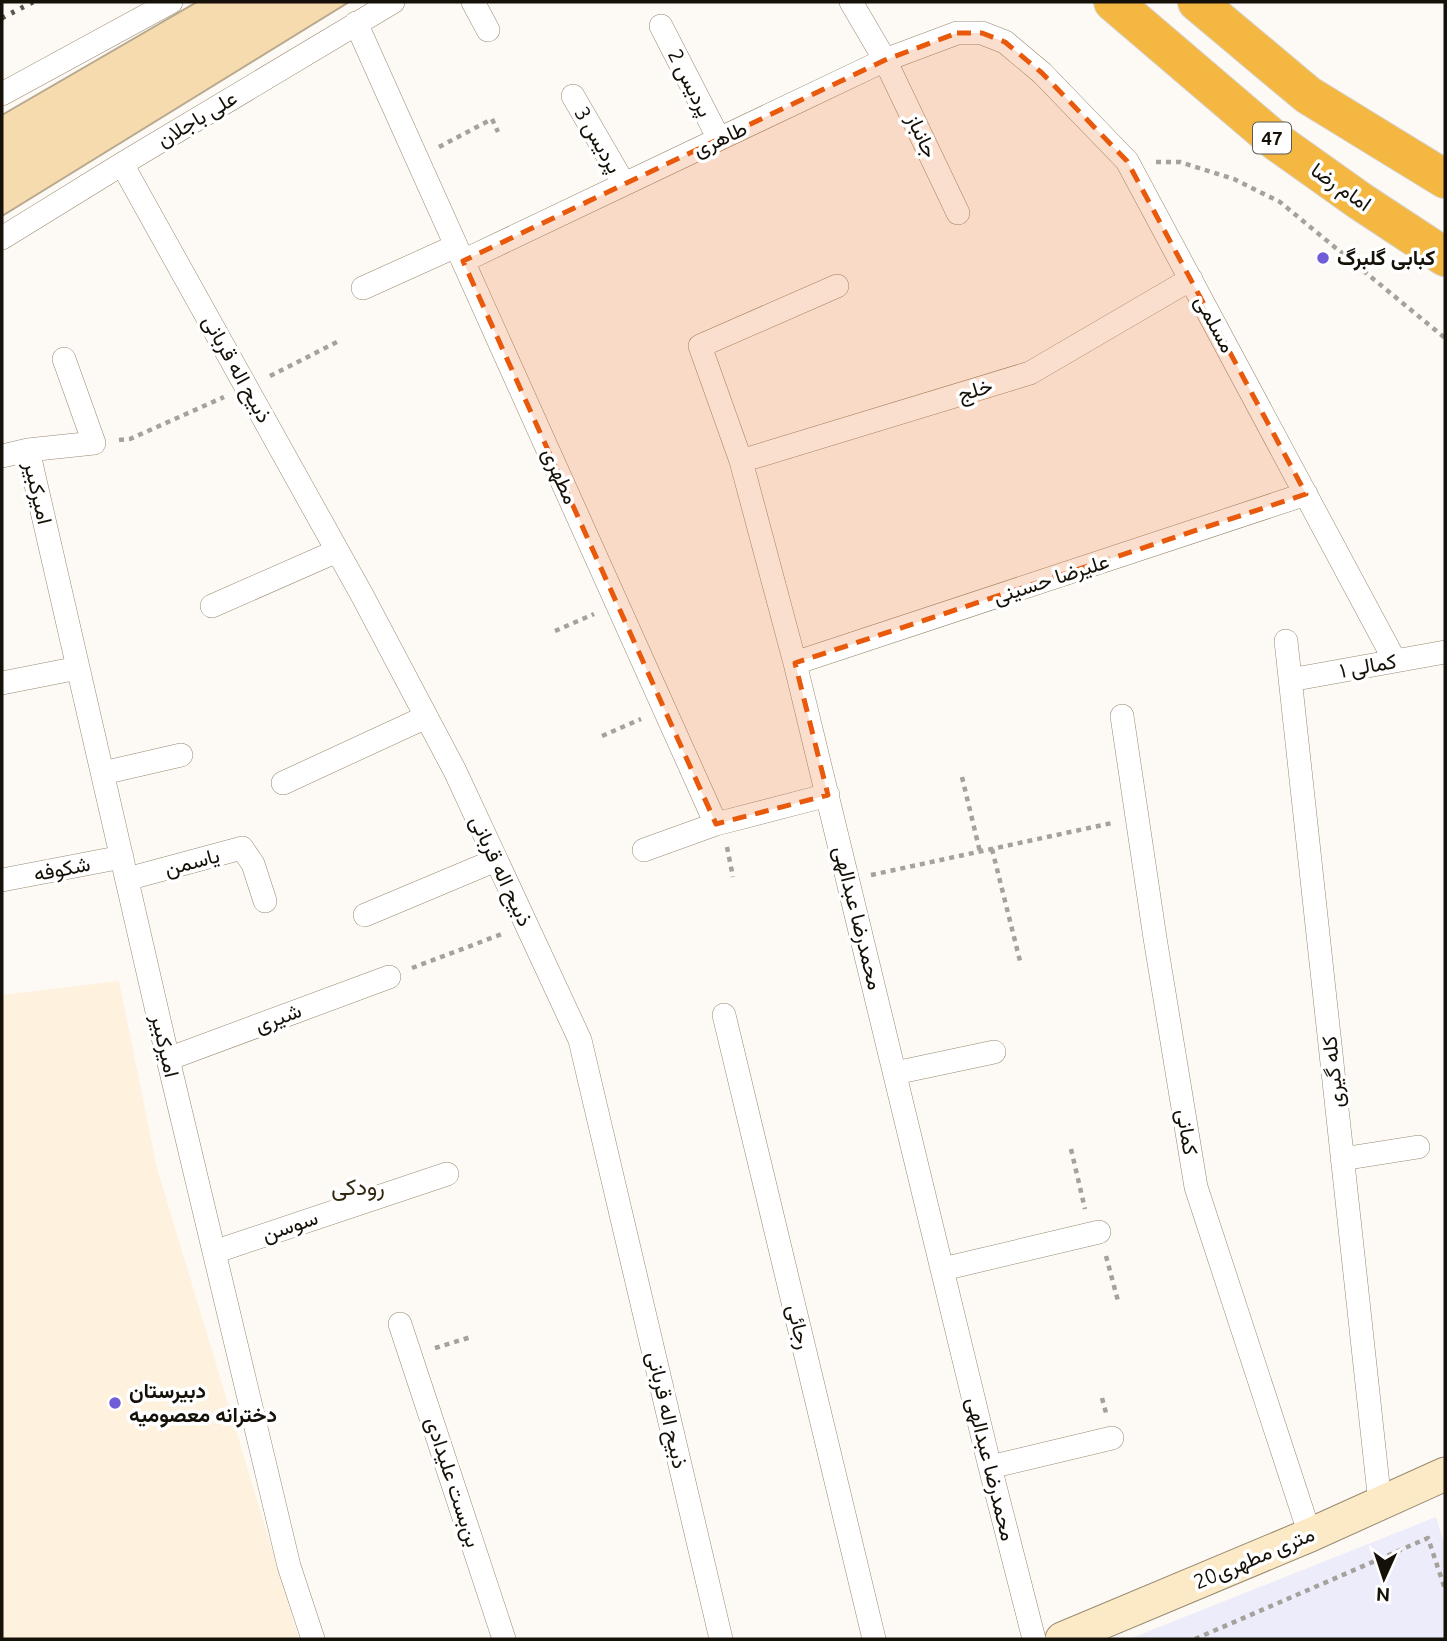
<svg xmlns="http://www.w3.org/2000/svg" width="1447" height="1641" font-family="Ubuntu,Vazirmatn,sans-serif">
<rect width="100%" height="100%" fill="#fdfaf5"/>
<path fill="#fef2de" d="M119,981L157,1168L299,1639H2V995Z"/>
<path fill="#ececfa" d="M1436,1517L1445,1546V1639H1129Z"/>
<path fill="#f6dbaf" stroke="#b7a88e" stroke-width="2" d="M197,2H349L2,216V115Z"/>
<g fill="none" stroke-linecap="round" stroke-linejoin="round">
<g stroke="#988971" stroke-width="24">
<path id="street" d="M473,2L488,30
M851,2L885,60L958,213
M356,23L716,824
M661,26L719,139
M2,94L171,2
M573,96L624,184
M122,164L362,595L455,771L580,1040L721,1639
M2,238L122,164L393,2
M463,261L885,60L957,33H982L1005,42L1042,73L1127,161L1395,661
M837,286L700,346L741,461L795,663L990,1467L1034,1639
M363,288L456,246
M28,450L168,1059L289,1566L313,1639
M2,456L28,450L94,443L64,359
M741,461L1030,373L1191,279
M212,606L337,551
M1286,641L1380,1503
M795,663L1306,494
M1290,680L1445,652
M2,683L78,668
M1122,716L1155,938L1196,1187L1310,1535
M103,773L181,755
M283,783L426,717
M644,850L716,824L828,795
M127,879L242,848L253,864L265,901
M2,880L122,857
M365,915L496,860
M724,1015L874,1639
M168,1059L389,977
M895,1073L994,1052
M1342,1159L1418,1147
M214,1252L447,1174
M943,1269L1099,1232
M400,1324L504,1639
M990,1467L1112,1438"/>
</g>
<g stroke="#988971" stroke-width="35">
<path id="secondary" d="M1062,1639L1310,1535L1445,1474"/>
</g>
<g stroke="#d5d4d3" stroke-width="40">
<path id="highway" d="M1113,2L1277,142L1360,201L1445,257
M1197,2L1308,95L1445,179"/>
</g>
<path stroke="#a5a19b" stroke-width="4.5" stroke-dasharray="5 5" stroke-linecap="butt" d="M439,147L492,119L498,132
M1156,162H1180L1234,179L1280,202L1445,338
M270,376L337,342
M119,440L130,439L224,397
M555,631L594,614
M602,736L641,719
M962,777L980,852
M727,847L733,877
M992,849L1020,961
M871,875L1112,823
M412,968L502,934
M1071,1149L1085,1209
M1106,1256L1118,1301
M435,1348L471,1337
M1102,1398L1106,1413
M1195,1639L1428,1538L1445,1589"/>
<use href="#street" stroke="#fff" stroke-width="23"/>
<use href="#secondary" stroke="#fceac6" stroke-width="33"/>
<use href="#highway" stroke="#f4b842" stroke-width="38"/>
<path stroke="#59544c" stroke-width="5" stroke-dasharray="3.5 7" stroke-linecap="butt" d="M2,18L33,2"/>
</g>
<path fill="#e8590c" fill-opacity="0.2" stroke="#e8590c" stroke-width="5" stroke-dasharray="14 9" stroke-linejoin="round" d="M957,33H982L1005,42L1042,73L1127,161L1306,494L795,663L828,795L716,824L463,261L885,60Z"/>
<g fill="#6f5ed8" stroke="#fff" stroke-width="2.5">
<circle cx="1323" cy="258" r="7"/>
<circle cx="115" cy="1403" r="7"/>
</g>
<g text-anchor="middle" stroke-width="7" stroke-linejoin="round" paint-order="stroke">
<rect fill="#fff" stroke="#5c5852" stroke-width="2" x="1253" y="122.5" width="38" height="31" rx="5"/>
<g font-size="19" font-weight="bold" fill="#161108">
<text x="1272" y="145">47</text>
</g>
<g font-size="21" fill="#161108" stroke="#fff">
<text transform="translate(690 83) rotate(63)" y="7">پردیس 2</text>
<text transform="translate(197 119) rotate(-31)" y="7">علی باجلان</text>
<text transform="translate(922 136) rotate(65)" y="7">جانباز</text>
<text transform="translate(720 139) rotate(-25)" y="7">طاهری</text>
<text transform="translate(598 140) rotate(60)" y="7">پردیس 3</text>
<text transform="translate(1341 187) rotate(35)" y="7">امام رضا</text>
<text transform="translate(1215 324) rotate(62)" y="7">مسلمی</text>
<text transform="translate(237 369) rotate(61)" y="7">ذبیح اله قربانی</text>
<text transform="translate(975 390) rotate(-17)" y="7">خلج</text>
<text transform="translate(560 476) rotate(66)" y="7">مطهری</text>
<text transform="translate(38 493) rotate(77)" y="7">امیرکبیر</text>
<text transform="translate(1051 579) rotate(-18)" y="7">علیرضا حسینی</text>
<text transform="translate(1368 666) rotate(-10)" y="7">کمالی ۱</text>
<text transform="translate(192 862) rotate(-15)" y="7">یاسمن</text>
<text transform="translate(62 869) rotate(-11)" y="7">شکوفه</text>
<text transform="translate(501 871) rotate(65)" y="7">ذبیح اله قربانی</text>
<text transform="translate(858 918) rotate(76)" y="7">محمدرضا عبدالهی</text>
<text transform="translate(278 1018) rotate(-21)" y="7">شیری</text>
<text transform="translate(165 1046) rotate(77)" y="7">امیرکبیر</text>
<text transform="translate(1333 1072) rotate(-96)" y="7">کله گیری</text>
<text transform="translate(1187 1132) rotate(81)" y="7">کمانی</text>
<text transform="translate(290 1226) rotate(-19)" y="7">سوسن</text>
<text transform="translate(799 1327) rotate(77)" y="7">رجائی</text>
<text transform="translate(667 1410) rotate(77)" y="7">ذبیح اله قربانی</text>
<text transform="translate(991 1469) rotate(76)" y="7">محمدرضا عبدالهی</text>
<text transform="translate(453 1482) rotate(72)" y="7">بن‌بست علیدادی</text>
<text transform="translate(1254 1558) rotate(-23)" y="7">20متری مطهری</text>
</g>
<g font-size="21" font-weight="bold" fill="#161108" stroke="#fff" text-anchor="start">
<text x="1337" y="265">کبابی گلبرگ</text>
<text x="129" y="1398">دبیرستان<tspan x="129" dy="24">دخترانه معصومیه</tspan></text>
</g>
<g font-size="23" fill="#342813" stroke="#fff">
<text x="358" y="1195">رودکی</text>
</g>
</g>
<rect width="1447" height="1641" fill="none" stroke="#161108" stroke-width="7"/>
<g transform="translate(1384 1578) rotate(183)" stroke="#ffffff" stroke-width="5" paint-order="stroke">
<path d="M0-5L12 26L0 18L-12 26Z" fill="#161108"/>
<text y="-10" font-size="19" font-weight="bold" text-anchor="middle" fill="#161108">N</text>
</g>
</svg>
